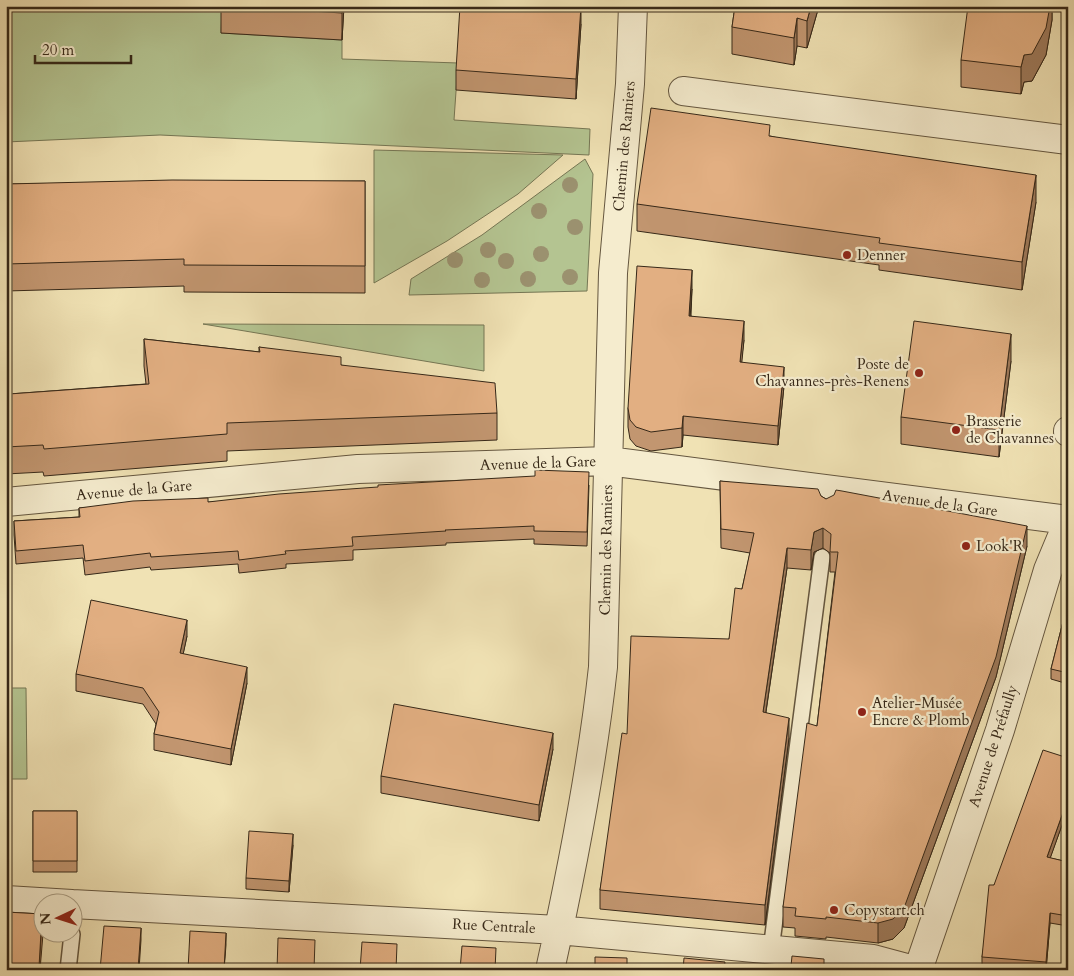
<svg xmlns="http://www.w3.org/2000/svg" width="1074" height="976" font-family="Cardo,serif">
<rect width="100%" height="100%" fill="#f0e2b4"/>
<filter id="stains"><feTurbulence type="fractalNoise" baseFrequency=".004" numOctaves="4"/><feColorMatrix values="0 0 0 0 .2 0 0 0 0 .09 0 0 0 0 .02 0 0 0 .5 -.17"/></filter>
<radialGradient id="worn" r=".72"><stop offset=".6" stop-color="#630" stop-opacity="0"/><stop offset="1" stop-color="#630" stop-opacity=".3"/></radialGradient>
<path fill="#b4c491" stroke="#757654" d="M6,6L222,7L221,33L342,40V59L458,63L454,120L590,129L589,155L160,135L6,142Z
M374,150L563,155L518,194L447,241L374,283Z
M585,159L593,174L587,291L409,295L411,279L482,235Z
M203,324L484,325V371Z
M6,688H26L27,779H6Z"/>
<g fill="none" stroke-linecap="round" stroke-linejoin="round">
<g stroke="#64563f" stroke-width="18">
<path id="service" d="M771,950L822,557
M68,970L72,934"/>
</g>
<g stroke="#64563f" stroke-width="30">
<path id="minor" d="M683,91L1068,140
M6,502L358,469L608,461L1068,520
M6,900L72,904
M72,904L558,930L873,959L914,970
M550,970C572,870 592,769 603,667L613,273L630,84L633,6
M918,970L1000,730L1048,570L1068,522"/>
</g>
<g stroke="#64563f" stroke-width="30">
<path id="tertiary" d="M1068,431V432"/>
</g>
<use href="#service" stroke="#f5ecce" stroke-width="15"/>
<use href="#minor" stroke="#f5ecce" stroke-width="28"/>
<use href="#tertiary" stroke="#f5ecce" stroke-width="28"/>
</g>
<g fill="#9b916f">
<circle cx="570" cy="185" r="8"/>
<circle cx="539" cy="211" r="8"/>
<circle cx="575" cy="227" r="8"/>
<circle cx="488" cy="250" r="8"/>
<circle cx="541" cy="254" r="8"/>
<circle cx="455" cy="260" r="8"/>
<circle cx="506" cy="261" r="8"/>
<circle cx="570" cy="277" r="8"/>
<circle cx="528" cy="279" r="8"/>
<circle cx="482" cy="280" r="8"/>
</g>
<path fill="#c29670" stroke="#362818" d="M221,6H344L342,40L221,33Z
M735,6H819L807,48L797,46L794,65L732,54V27Z
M1052,6V20L1046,55L1032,81L1024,82L1021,94L961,87V60Z
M581,24L576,99L456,90V70Z
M770,136L1036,202L1022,290L879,270V265L637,231V204Z
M365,181V293L184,292V286L6,291V184Z
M692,289L691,316L744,340L741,363L784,386L778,445L683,435L682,447L651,451L636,446L630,439L628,427V408Z
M144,339L259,352V347L341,365L497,413V440L227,451V461L44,476L43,472L6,474V387L9,394L146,384L144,366Z
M1011,361L999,457L901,444V417Z
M720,481L821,496L826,499L1027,546L996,677L904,928L893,939L878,943L826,937V939L795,936V928L783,927V907L817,726L835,572H830V553L823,548L814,552L811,570L787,568L766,712L789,738L765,925L600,909V890L627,734L729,639L742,589L750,553L721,548Z
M589,485L587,546L534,544V539L446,543V545L353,550V560L286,564V568L239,573L238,564L151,570L150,567L85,575L83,558L16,564L14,535V521L79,517V508Z
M1068,602V684L1051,679V669Z
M187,636L183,654L247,683L231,765L154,750V734L156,724L143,704L76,691V674Z
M553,749L539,821L381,793V776Z
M1068,758V815L1066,814L1050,858L1068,862V926L1050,923L1046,970H1019L982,966V957L994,885Z
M33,811H77V872H33Z
M293,845L289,892L246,889V878Z
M6,912L42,914L40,970H6Z"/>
<path fill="#9e7a5b" stroke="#362818" d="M342,6H344L342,40Z
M581,6V24L576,99V79Z
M811,6H819L807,48V21Z
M1050,6H1052V20L1046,55L1032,81L1024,82L1021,94V67L1024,55Z
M797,18V46L794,65V38Z
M1036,175V202L1022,290V262Z
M692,270V289L689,334V316Z
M744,321V340L740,381V362Z
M1011,334V361L999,457V430Z
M784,367V386L778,445V426Z
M683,416V435L682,447V428Z
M1027,526V546L996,677L904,928L893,939L878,943V923Z
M823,528V548L814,552L811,570V550L814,532Z
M787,548V568L763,731V712Z
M187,620V636L180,669V653Z
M247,667V683L231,765V749Z
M789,718V738L765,925V905Z
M553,733V749L539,821V805Z
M1066,804V814L1047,867V857Z
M293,834V845L289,892V881Z
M1050,913V923L1046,970V962Z
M42,917L43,934L40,970H39Z
M141,928V940L139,970H138Z
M226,933V945L224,970Z"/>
<path fill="#e2af82" stroke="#362818" d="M233,6H342V13Z
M460,6H581L576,79L456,70Z
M735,6H811L807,21L797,18L794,38L732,27Z
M968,6H1050L1046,28L1032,54L1024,55L1021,67L961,60Z
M651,108L770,125L769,136L1036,175L1022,262L879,243L880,238L637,204Z
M172,180L365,181V266L184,265V259L6,264V184Z
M637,266L692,270L689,316L744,321L740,362L784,367L778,426L683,416L682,428L651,432L636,427L630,420L628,408Z
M914,321L1011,334L999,430L901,417Z
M144,339L260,352L259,347L341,357V365L495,383L497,413L227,423V434L44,449L43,445L6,447V387H9V394L149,384Z
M535,470L589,472L587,532L534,531V526L445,530L446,531L352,537L353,546L285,551L286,554L239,560L238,551L151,557L150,553L85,561L83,545L16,551L14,521L80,517L79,508L133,501L208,498V502L279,494L378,487V485L535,476Z
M720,481L818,489L821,496L826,499L834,495L836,490L842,491L1027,526L996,657L904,908L893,919L878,923L826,917V919L795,916L796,908L783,907L807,723L817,726L838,552H830L831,534L823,528L814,532L811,550L787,548L763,712L789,718L765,905L600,890L622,733L627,734L631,636L729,639L735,588L742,589L754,533L721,529Z
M91,600L187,620L180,653L247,667L231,749L154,734L159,712L143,688L76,674Z
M1068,602V673L1051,669Z
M394,704L553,733L539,805L381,776Z
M1043,750L1068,758V805L1066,804L1047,857L1068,862V916L1050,913L1046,962L982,957L989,885H994Z
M33,811H77V861H33Z
M249,831L293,834L289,881L246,878Z
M6,912L42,914L39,967L6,965Z
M104,926L141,928L138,970H100Z
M190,931L226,933L224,970H188Z
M278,938L315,940L314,970H277Z
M362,942L397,944L396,970H360Z
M462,946L496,948L495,970H460Z
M792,956L824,959V970H781V966H791Z
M595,957L627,958V970H595Z
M684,958L725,962L724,970H683Z"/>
<g fill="#8f2418" stroke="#f5ecce" stroke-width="2">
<circle cx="847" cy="255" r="5"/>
<circle cx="919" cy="373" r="5"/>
<circle cx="956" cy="430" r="5"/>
<circle cx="966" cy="546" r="5"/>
<circle cx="862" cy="712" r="5"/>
<circle cx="834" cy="910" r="5"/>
</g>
<g text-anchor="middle" stroke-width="4.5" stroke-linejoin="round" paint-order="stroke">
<g font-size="15" fill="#362818" stroke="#f5ecce">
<text transform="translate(624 146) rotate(-85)" y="5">Chemin des Ramiers</text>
<text transform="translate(538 463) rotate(-2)" y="5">Avenue de la Gare</text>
<text transform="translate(134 490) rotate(-5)" y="5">Avenue de la Gare</text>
<text transform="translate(940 503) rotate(8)" y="5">Avenue de la Gare</text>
<text transform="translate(606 550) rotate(-89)" y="5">Chemin des Ramiers</text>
<text transform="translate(993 746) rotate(-72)" y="5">Avenue de Préfaully</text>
<text transform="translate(494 926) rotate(3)" y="5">Rue Centrale</text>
</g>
<g font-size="15" fill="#362818" stroke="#f5ecce" text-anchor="start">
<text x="857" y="260">Denner</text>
<text x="909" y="369" text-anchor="end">Poste de<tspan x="909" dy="17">Chavannes-près-Renens</tspan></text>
<text x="966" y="426">Brasserie<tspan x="966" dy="17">de Chavannes</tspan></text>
<text x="976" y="551">Look'R</text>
<text x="872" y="708">Atelier-Musée<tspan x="872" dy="17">Encre &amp; Plomb</tspan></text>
<text x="844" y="915">Copystart.ch</text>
</g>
</g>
<rect width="1074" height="976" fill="none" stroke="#f0e2b4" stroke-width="25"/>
<rect x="8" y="8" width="1059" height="961" fill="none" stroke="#362818" stroke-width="2.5"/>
<rect x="12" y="12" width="1049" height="951" fill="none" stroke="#362818"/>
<g transform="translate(58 918) rotate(266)"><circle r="24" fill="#f5ecce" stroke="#a99e85"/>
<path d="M0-4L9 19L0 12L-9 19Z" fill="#8f2418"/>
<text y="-8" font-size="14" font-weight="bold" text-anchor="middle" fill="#362818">N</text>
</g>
<path d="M35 55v8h96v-8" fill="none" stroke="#362818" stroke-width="2.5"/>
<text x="42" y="55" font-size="15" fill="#362818" stroke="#f5ecce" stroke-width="4" paint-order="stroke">20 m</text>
<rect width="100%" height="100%" filter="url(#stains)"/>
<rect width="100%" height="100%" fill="url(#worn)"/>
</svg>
